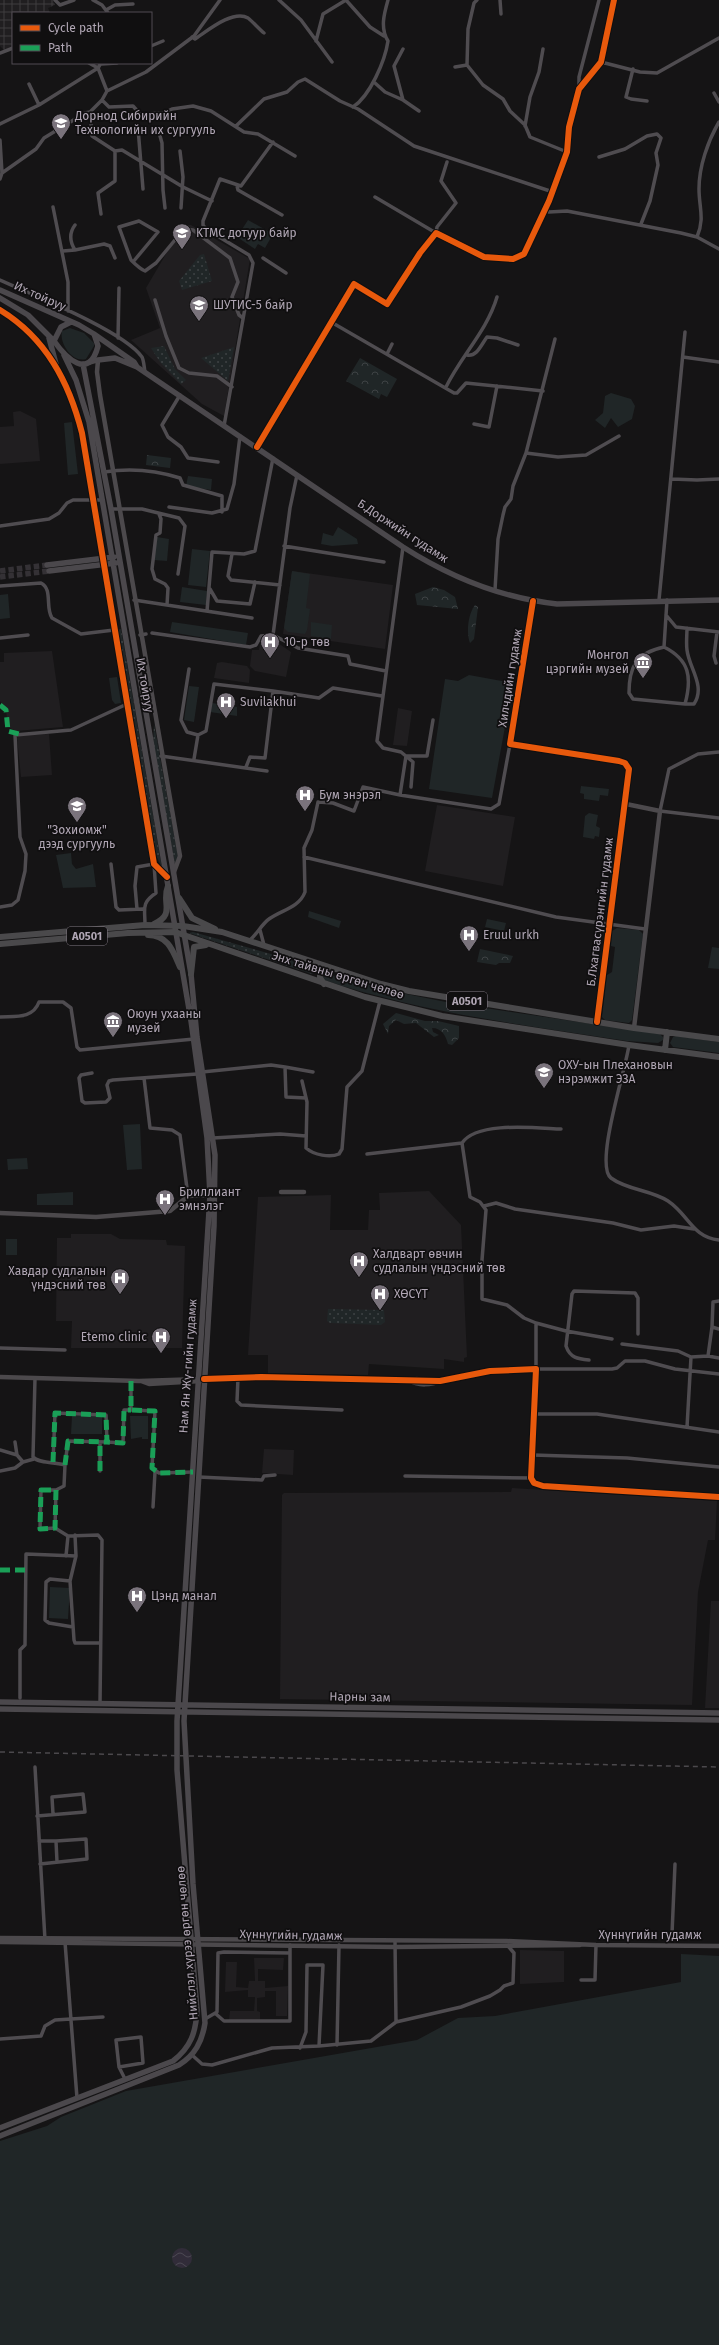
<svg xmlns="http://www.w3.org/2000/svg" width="719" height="2345" font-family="'Fira Sans',sans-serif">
<defs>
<pattern id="industrial-grid" width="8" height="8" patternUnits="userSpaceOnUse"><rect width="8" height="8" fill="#201e20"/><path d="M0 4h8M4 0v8" fill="none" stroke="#3e3c3e"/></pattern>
<pattern id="grass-dots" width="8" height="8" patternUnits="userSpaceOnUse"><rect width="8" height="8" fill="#202627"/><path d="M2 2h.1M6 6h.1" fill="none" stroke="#3e4244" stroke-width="1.8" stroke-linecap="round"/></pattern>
<pattern id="forest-crowns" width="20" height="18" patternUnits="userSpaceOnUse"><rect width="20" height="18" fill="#202627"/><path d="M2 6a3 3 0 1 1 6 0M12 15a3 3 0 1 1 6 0" fill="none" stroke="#3e4244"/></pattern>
<pattern id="water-waves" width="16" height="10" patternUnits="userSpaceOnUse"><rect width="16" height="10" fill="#312c39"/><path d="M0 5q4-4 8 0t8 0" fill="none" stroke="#4c4853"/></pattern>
</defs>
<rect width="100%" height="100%" fill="#151415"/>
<path fill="#201e20" d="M183,225H191L250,259L224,416L202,404L131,340L160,328L146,288Z
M20,411L36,419L40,461L0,464V427L14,426L13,412Z
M292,571L393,585L385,649L283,634Z
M261,638L272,639L291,652L286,677L255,671L250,666L252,650H259Z
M52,651L63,727L16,731L8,727L6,710L0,701V662H4V653Z
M222,662L247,666L250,670L249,683L214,678L217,663Z
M398,708L412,711L407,746L393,745Z
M49,734L52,775L21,777L17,738L19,735Z
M437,805L515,817L503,886L425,871Z
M429,1191L461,1225L467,1357L464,1358V1362L444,1359V1369L369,1364L368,1375L268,1373V1355H248L258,1197L331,1195L330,1230H368L369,1210H380L379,1193Z
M71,1234H111L120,1239L166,1240L167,1245L185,1246L182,1348H71L72,1321H56L57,1238H71Z
M264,1449L294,1450L293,1475L262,1473Z
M512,1488L717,1501L715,1540H708L698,1592L692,1705L280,1699L282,1495L284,1493L511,1492Z
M711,1601H719V1708H705Z
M520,1950L564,1951V1982L520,1984Z
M254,1958H284L283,1970L258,1969V1981H265V1988L288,1986L287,2016H276V1991H265V1997L257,1998V2011L260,2012V2021L229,2020L230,2011H254L255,1997H248V1990L225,1992L226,1962H237L236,1987L248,1988L249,1981H255Z"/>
<path fill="url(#industrial-grid)" d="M0,0H53L55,5L48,8L50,13H13V46L4,50L0,46Z"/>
<path fill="url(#grass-dots)" d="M204,254L212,281L182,290L179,281L200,255Z
M164,346L175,369L186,380L181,384L160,362L151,348Z
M234,347L228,381L201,358Z
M121,629L162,868L154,851L117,630Z
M154,724L178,856L175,865L153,744Z
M193,932L314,966L316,972L312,974L189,933Z
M328,1309L384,1310L385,1322L381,1325L330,1323L327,1321Z"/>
<path fill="url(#forest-crowns)" d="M360,358L397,379L387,397L381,394L379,399L346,381Z
M147,455L171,458L170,468L146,465Z
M433,587L444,590L455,597L458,609L417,605L415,594Z
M475,605L478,607L474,639L470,643C466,633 468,614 475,605Z
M480,949L513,956L510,963H499L496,965L477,962Z
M396,1013L425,1021H438L459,1026V1038L452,1045L448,1044C446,1036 442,1028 432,1028L433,1032L439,1035L434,1037L416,1023L404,1024L396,1020L389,1026L388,1034L383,1024Z"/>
<path fill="#202627" d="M248,220L273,234L265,248L258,244L255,249L237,237Z
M70,328L84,333L94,343V346L86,359C72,363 59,343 62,331Z
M611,393L631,399L635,406L632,419L618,427L611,418L605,428L595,420L603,413L605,396Z
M72,422L78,474L68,475L64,423Z
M188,476L212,479L211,490L186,486Z
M338,527L357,539L358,544L332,546L321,544L323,533L333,536Z
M157,537L169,539L167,561L154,560Z
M192,549L210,551L206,587L188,585Z
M292,571L310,574L306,608L310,609L307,630L305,634L288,632L284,628Z
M182,587L207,591L206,605L180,602Z
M8,594L10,618L0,619V595Z
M172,622L248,633L246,645L170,632Z
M311,622L332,625L331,639L311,636Z
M469,675L513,683L492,798L429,789L445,679L458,681Z
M117,677L121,703L115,704L112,700L109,678Z
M189,686L199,687L194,722L184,720Z
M212,703L237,707V716L210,712Z
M581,786L609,789L608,796L600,795L599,801L584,799V794L580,793Z
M589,813L598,815L596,826L600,828L599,837L595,836L594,839L583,837L585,816Z
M71,853L72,864L76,869L93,864L96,887L63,888L56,855Z
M309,911L341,921L339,928L308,917Z
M487,919L506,923L504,931L485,927Z
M617,928L639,930L643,934L632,1020L629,1023L605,1020L602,1017L607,975L612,972L615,947L611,946L612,931Z
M712,947L719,948V969L708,968Z
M324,973L401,993L451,1003L660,1034L663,1037V1040L658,1043L627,1041C524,1025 423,1013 324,980L321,976Z
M676,1036L719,1042V1053L673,1047L670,1043L673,1037Z
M140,1124L142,1169L127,1170L123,1125Z
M27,1158L28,1169L8,1170L7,1159Z
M73,1192V1205H37V1194Z
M6,1239H17V1255H6Z
M72,1416H102V1434H71Z
M130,1416H148V1439H142V1437L131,1439Z
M50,1587L70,1588L68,1619L49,1618Z
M681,1954L719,1956V2345H0V2141L47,2126L61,2117L126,2091L417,2040L458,2018L495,2016L681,1982Z"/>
<path fill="url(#water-waves)" d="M172 2258a10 10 0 1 1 20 0a10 10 0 1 1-20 0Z"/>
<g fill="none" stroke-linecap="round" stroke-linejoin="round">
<path stroke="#343135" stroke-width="5.5" stroke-dasharray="5.5 3" stroke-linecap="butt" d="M0,571L47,565
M0,577L49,571"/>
<path stroke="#4f4c50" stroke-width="3.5" d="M55,0L60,5L74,0
M93,0L102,5L108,13
M279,0L301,20L332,62
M477,0L474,3L468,29L467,65L483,85L503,99L510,111L525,125L530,137L567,152
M500,0L501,14
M106,10L115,5L133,4
M192,37L195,39C206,32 233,9 248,18C253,22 259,29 264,33
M316,41L323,14L346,0L370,27L384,36
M151,46L163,41
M403,49L394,66L403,100
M0,53L13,48
M601,62L640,72L657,73L719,38
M89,63L98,68L107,91
M101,64L117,63
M455,67L467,65
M633,69L626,97L631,99L647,101
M375,83L385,92L403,100L419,111
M29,84L39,105
M579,89V77L599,0
M714,93L719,102
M102,100L109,107L133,106L140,114L164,113L172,109L193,106L211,111L244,132L258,134L295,156
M353,107C370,96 385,61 388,41C380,28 384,14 388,0
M90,112L92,136L115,151L122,150L183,187L212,201
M0,124L39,105L98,68L101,63
M236,126L264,99L287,92L298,82L305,79L340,101L358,109L414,146L553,192
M525,126L530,97L539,72L543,49
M138,128L143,189
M160,136L162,143L163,190L165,208
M0,140L2,173L0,179
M180,151L183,177L181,208
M599,157L625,149L647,136L657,134L661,138L656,153L658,165L650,201L641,224
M2,173L36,149L44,138L85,113L90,112L102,100L107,91L146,72L194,36L220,0
M237,186L238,190L282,215
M375,197L436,233L437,227L456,203L441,181L447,162
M53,207L68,282V311
M545,209L549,212L567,211L681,233L697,237L719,249
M101,214L98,193L115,181V151
M697,237C705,218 699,208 699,189C699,166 708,141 719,122
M75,250L104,244L110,246L115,258
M63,251L75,250C70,242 69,233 75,225
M263,258L286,273
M133,262L158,232L139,221L119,227L131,260C136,265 140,269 145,271L156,263L184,229L193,230L230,258L238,282L232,297L239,315L243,318
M0,280C31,294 124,331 142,357C144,361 144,367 145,372
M155,300L166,336L179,368L189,373L217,376L232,387
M331,322L454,393H457L466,383L543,391
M118,338L119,288
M387,354L392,344
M467,355C477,357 481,345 487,337L497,338L518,345
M683,357L719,362
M446,387C461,356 487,331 497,297
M180,395L162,425L168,437L181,447L188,458L218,462
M474,424L489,427L497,386
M224,426L253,263L249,255L206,229L203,225V221L220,179L241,186L273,142
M257,447L354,284L387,304L420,253L436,233L484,257L513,259L524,254L549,201L567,152L569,127L579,89L601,62L614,0
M526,453L558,457L586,455L619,436
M104,472C129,468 155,470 180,478L183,485L222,496V512
M297,475L290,508L273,635L298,648L348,656L350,664L386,671
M672,479L697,480L719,479
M169,507L212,513L227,509L234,484L240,436
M111,509H142L179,518L185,526L178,574
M159,514L161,519L160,533L156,535L152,569L155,579L165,584L168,588L167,605
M0,526L49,519L59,513L67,503L73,500H102
M284,546L384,562
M403,547L377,741L383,748L401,752L413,762L411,787
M232,554L228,576L231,580L280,585
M0,586L41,583C53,589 45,608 52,618L81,634L114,630
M210,589L217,601L250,604L255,582
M495,590L498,539L503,515L505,507L511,499L513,486L526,453L555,339
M134,600L252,618
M659,600L685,332
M207,611L212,552L244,554L255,551L273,458
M666,615L676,627L719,632
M152,633L250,647L256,645L261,636L273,635
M140,635L146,634
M0,638L28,635
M664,647C690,660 692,678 685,704L633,699L629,693C629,667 636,653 664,647Z
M664,647L667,600
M716,663L714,656L717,632
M189,669L181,720L187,732L198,735L194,759
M273,691L319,698L333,688L382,696
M685,704H694C706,686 689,668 687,650C686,643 687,635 687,628
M198,735L206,731L214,684L273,691L265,758L250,757L246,767
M719,752L698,754L669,769L660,811L719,818
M161,756L267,771
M406,756H427L433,720
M400,795L491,809L499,804L510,744
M304,857L556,917L645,929
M111,864L116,907L119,910L143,909
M0,907L12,905L18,900L25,871L26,854L20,837L15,735L71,730L127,704
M137,909L135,886L137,867L154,864L156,893C141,903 145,908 145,925
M260,930L264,945
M250,940C257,934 262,924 269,919C281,910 299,908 305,892L304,848L312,830L318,802L333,803L354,811L363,787L400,795L406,756
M0,1017C15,1016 33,1019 39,1002H63L71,1008L77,1047L80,1050L194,1039
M629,1045C626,1069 594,1165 611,1178C627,1190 651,1190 668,1201C689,1215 692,1237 719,1240
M285,1067L313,1072
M202,1072L271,1065L285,1067L286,1097L306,1098
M92,1073L81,1075L79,1078L82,1101L85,1103L106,1102L110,1098L107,1085L109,1081L113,1080L197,1074
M144,1078L150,1128L172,1130L180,1135L188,1196
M302,1081L307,1102L306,1148C314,1155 330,1158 339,1154L342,1149L347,1087L362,1071L380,1001
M561,1129C536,1128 477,1121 462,1143L470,1197L480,1202L486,1210L482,1260V1299L507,1305L524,1318L536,1323V1369H612L617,1368L625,1361H645L675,1369L719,1374
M213,1138L280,1134L306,1136
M367,1154L462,1143
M484,1206L496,1203L515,1209L613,1223L641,1230L674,1226L694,1229
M719,1301L713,1302L712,1327L719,1329
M536,1323L566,1331L612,1339
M622,1344L678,1351L691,1357
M0,1348L65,1350
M708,1356L712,1327
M589,1360C578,1359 570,1358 566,1346L572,1294L574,1291L635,1293L638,1298V1334
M35,1378L33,1457C39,1464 56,1462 65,1465L64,1486L56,1490H41L40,1529L55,1528L68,1536L98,1535L102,1540L100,1703
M238,1378L237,1401L241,1405L342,1410
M131,1381V1410L155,1411L152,1468L159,1473L193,1472
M535,1414H597L719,1432
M687,1427L691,1357L708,1356L719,1358
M15,1442L17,1455
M0,1450L17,1455L23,1462L34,1459
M533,1455L627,1458L719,1467
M53,1462L55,1413L106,1415L107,1442L123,1443L124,1410H131
M65,1465L68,1441L107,1442
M0,1471L15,1468L23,1462
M100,1471V1442
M405,1476L531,1478
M199,1477L262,1480L264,1476L275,1475
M153,1507L155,1472
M55,1528L56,1490
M66,1556L68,1536
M76,1556L70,1581L74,1640L75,1643H100
M70,1581L50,1579L46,1582L45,1620L49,1623L73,1627
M20,1698V1650L25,1645L26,1554L76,1556L75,1535
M35,1767L45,1940
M37,1816L85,1812L83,1794L52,1797L53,1814
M39,1841H56
M40,1864L87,1859L86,1839L56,1841L57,1862
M672,1934L675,1864
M65,1942L77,2098
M581,1980H595L596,1945
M216,2014L224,2021H290V1953
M205,2019L217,2012L218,1953L224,1952L290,1953V1945
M396,2022L461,2007L490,1996L500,1990L504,1986L513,1983L514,1953L508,1946
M0,2039L41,2036L45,2026L55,2020L103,2017
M337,2045L339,1945
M319,2046L371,2041L396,2022L395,1941
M192,2055L202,2064L212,2065L272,2048L319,2046L323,1965H307L306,2032L300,2048
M119,2067L143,2063L141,2037L116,2040L119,2067L125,2079"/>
<path stroke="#4c494c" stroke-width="4.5" d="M0,310C46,338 69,382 82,433L154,864L167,877
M88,363L98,360L97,372L100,395L180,856L174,872
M533,601L510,744L619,761L625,763L629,769L597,1022
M626,804L660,811L634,1028
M281,1192H304
M0,1213L96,1217L170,1211L188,1196L210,1195
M0,1377L139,1381L261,1377L411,1381L416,1379L440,1381L490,1371L536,1369L531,1478L534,1483L543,1486L719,1497
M141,1381L149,1384L201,1381
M411,1381C418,1386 432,1385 440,1381
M0,1938L507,1941L596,1945L719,1946
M0,1942L395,1947L580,1945"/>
<path stroke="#4b484c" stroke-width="5.5" d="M0,290L79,325L94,334L98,346C89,381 66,358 54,341L61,327L71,322
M0,298L28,315L54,341
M94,334L134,362L137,367L403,547C450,577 501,598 557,604L719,600
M49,338L56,364
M98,360L115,358L137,367
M47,565L114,557
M49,571L116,563
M0,1702L719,1713
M0,1709L719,1720
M0,2128L173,2061C191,2047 196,2032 197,2010L177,1770V1721L210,1195L207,1138L191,1021L89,422L76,380L64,355
M0,2136L179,2065C195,2055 202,2042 205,2023L193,1884L184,1721L214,1226L215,1155L197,1037L191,974L111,509L83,364"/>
<path stroke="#4a494b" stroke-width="6" d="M179,898L192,918L215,929
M154,924C176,914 161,903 168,886
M148,935C168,935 173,951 180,967
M0,937L145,925L183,926L222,932L381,984L409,991L634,1028L719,1039
M0,944L128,933L175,932L365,997L442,1016L629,1045L719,1057
M191,974L194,947L206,945
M324,984L320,978V973L325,969H331
M665,1050L667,1032"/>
<path stroke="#4b484c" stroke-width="1.5" stroke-dasharray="5 4" stroke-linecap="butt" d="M0,1752L719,1767"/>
<path stroke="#1a9f57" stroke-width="5" stroke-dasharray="10 5" stroke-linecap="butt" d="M0,705L6,710L8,731L19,734
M131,1381V1410L155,1411L152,1468L159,1473L193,1472
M53,1462L55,1413L106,1415L107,1442L123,1443L124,1410H131
M65,1465L68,1441L107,1442
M100,1471V1442
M41,1490H56L55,1528L40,1529Z
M0,1570H26"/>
<g stroke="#100f10" stroke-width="8">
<path id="cycleway" d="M0,310C46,338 69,382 82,433L154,864L167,877
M257,447L354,284L387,304L420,253L436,233L484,257L513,259L524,254L549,201L567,152L569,127L579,89L601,62L614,0
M533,601L510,744L619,761L625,763L629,769L597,1022
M204,1379L261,1377L440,1381L490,1371L536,1369L531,1478L534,1483L543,1486L719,1497"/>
</g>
<use href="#cycleway" stroke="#e8590c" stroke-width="6"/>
</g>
<defs>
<g id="university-pin" transform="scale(1)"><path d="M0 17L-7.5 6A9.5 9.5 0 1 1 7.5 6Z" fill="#7a737c" stroke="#100f10"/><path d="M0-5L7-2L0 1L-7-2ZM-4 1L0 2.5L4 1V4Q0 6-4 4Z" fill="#fff"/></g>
<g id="hospital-pin" transform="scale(1)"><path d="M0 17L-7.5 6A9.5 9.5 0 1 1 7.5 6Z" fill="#7a737c" stroke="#100f10"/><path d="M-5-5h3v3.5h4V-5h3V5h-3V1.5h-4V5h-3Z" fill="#fff"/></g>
<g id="museum-pin" transform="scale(1)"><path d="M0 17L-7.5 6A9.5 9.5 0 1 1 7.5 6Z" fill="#7a737c" stroke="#100f10"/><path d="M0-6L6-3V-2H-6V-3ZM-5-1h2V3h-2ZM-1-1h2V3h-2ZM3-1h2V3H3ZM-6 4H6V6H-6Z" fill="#fff"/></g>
</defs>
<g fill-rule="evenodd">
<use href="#university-pin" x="61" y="123"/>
<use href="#university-pin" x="182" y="233"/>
<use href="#university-pin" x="199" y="305"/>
<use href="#hospital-pin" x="270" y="642"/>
<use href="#museum-pin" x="643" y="662"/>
<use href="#hospital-pin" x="226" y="702"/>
<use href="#hospital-pin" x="305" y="795"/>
<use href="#university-pin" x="77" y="806"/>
<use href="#hospital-pin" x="469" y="935"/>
<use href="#museum-pin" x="113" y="1021"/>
<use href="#university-pin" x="544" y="1072"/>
<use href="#hospital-pin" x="165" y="1199"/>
<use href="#hospital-pin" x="359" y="1261"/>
<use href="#hospital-pin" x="120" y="1278"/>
<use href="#hospital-pin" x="380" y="1294"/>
<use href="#hospital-pin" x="161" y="1337"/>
<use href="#hospital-pin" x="137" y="1596"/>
</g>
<g text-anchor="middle" stroke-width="3.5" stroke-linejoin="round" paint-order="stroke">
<g fill="#100f10" stroke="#807983" stroke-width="1">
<rect x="67" y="927" width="40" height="18" rx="3"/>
<rect x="447" y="992" width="40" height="18" rx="3"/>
</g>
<g font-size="11" font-weight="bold" fill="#b0a6b4">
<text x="87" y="940">A0501</text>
<text x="467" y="1005">A0501</text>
</g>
<g font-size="12" fill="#b0a6b4" stroke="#100f10" text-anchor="start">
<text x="75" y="120">Дорнод Сибирийн<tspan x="75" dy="14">Технологийн их сургууль</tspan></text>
<text x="196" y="237">KTMC дотуур байр</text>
<text x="213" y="309">ШУТИС-5 байр</text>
<text x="284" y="646">10-р төв</text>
<text x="629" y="659" text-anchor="end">Монгол<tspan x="629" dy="14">цэргийн музей</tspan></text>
<text x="240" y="706">Suvilakhui</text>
<text x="319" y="799">Бум энэрэл</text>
<text x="77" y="834" text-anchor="middle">"Зохиомж"<tspan x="77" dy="14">дээд сургууль</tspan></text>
<text x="483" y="939">Eruul urkh</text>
<text x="127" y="1018">Оюун ухааны<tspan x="127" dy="14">музей</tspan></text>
<text x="558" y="1069">ОХУ-ын Плехановын<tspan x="558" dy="14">нэрэмжит ЭЗА</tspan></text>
<text x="179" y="1196">Бриллиант<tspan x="179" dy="14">эмнэлэг</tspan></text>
<text x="373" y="1258">Халдварт өвчин<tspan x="373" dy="14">судлалын үндэсний төв</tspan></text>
<text x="106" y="1275" text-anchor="end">Хавдар судлалын<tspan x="106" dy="14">үндэсний төв</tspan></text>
<text x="394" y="1298">ХӨСҮТ</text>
<text x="147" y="1341" text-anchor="end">Etemo clinic</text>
<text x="151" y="1600">Цэнд манал</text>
</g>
<g font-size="12" fill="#b0a6b4" stroke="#100f10">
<text transform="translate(40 296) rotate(24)" y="4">Их тойруу</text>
<text transform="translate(403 531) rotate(33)" y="4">Б.Доржийн гудамж</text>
<text transform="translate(510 678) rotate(-81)" y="4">Хилчдийн гудамж</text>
<text transform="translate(145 685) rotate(80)" y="4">Их тойруу</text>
<text transform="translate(600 912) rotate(-83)" y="4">Б.Лхагвасүрэнгийн гудамж</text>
<text transform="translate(338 975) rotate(17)" y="4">Энх тайвны өргөн чөлөө</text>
<text transform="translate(188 1366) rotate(-86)" y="4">Нам Ян Жү-гийн гудамж</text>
<text transform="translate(360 1697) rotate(1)" y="4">Нарны зам</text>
<text transform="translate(291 1935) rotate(1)" y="4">Хүннүгийн гудамж</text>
<text x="650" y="1939">Хүннүгийн гудамж</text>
<text transform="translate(187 1943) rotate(-95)" y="4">Нийслэл хүрээ өргөн чөлөө</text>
</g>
</g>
<rect x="12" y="12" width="140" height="52" fill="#100f10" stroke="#504b52"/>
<rect x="20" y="25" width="20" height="6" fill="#e8590c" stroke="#504b52"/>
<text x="48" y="32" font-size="12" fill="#b0a6b4">Cycle path</text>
<rect x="20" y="45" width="20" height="6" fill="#1a9f57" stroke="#504b52"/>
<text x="48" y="52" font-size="12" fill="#b0a6b4">Path</text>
</svg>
